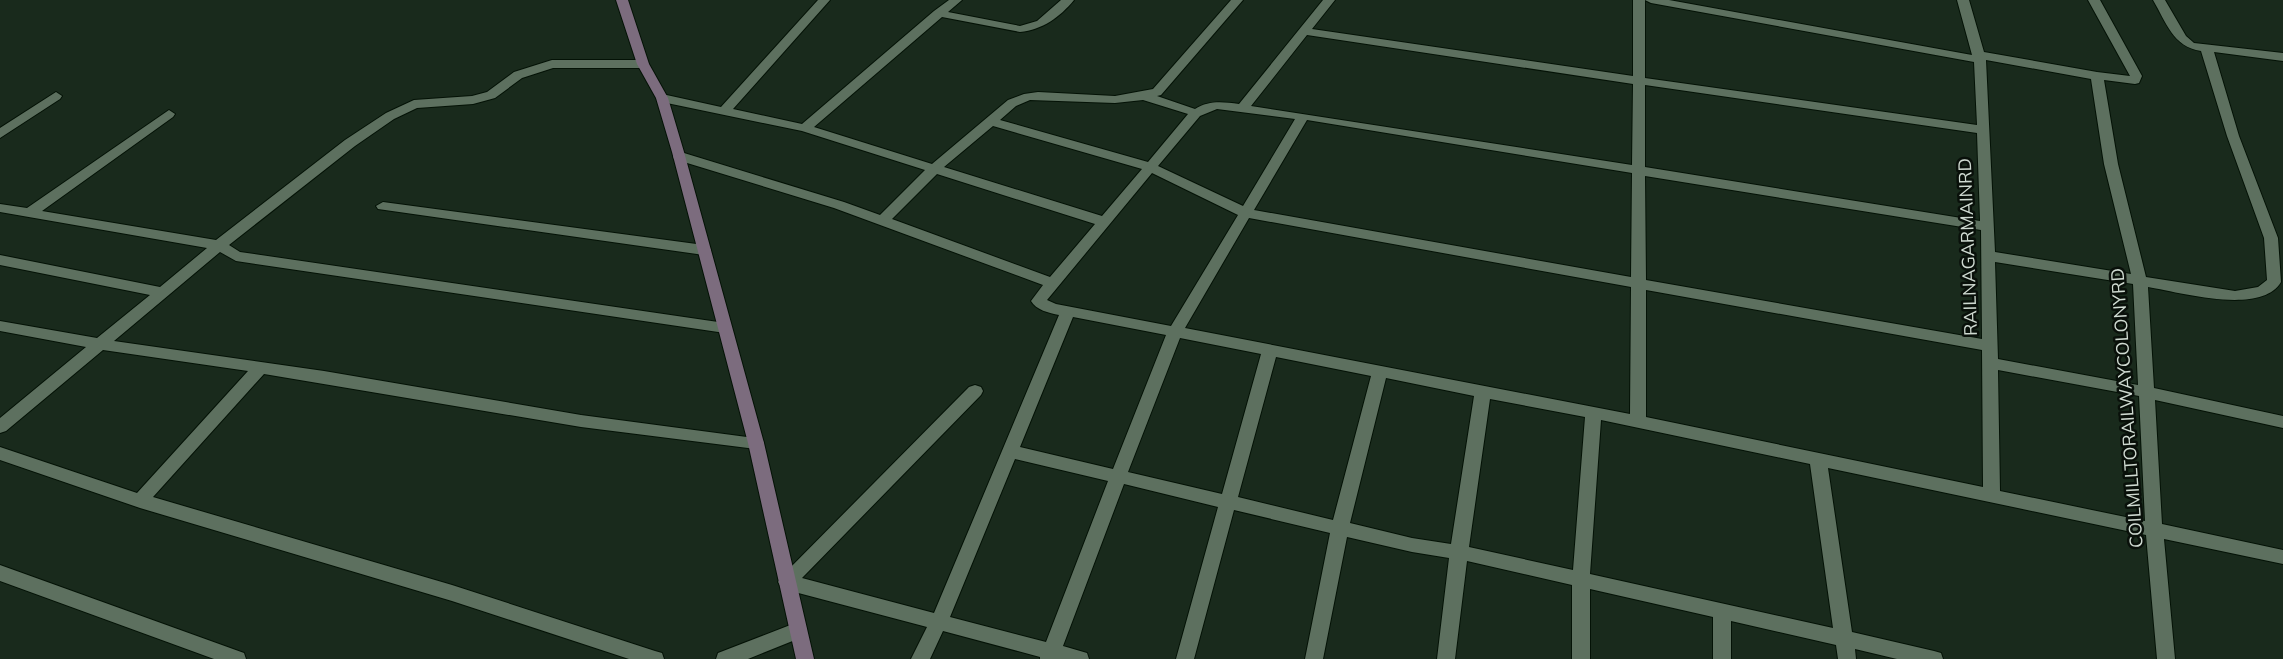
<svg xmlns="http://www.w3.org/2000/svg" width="2283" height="659" font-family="Mulish,sans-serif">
<rect width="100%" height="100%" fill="#192a1c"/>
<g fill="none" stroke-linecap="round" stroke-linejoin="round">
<g stroke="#041206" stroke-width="2">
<path id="street" d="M818,0H830L733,109L802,124L934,11L949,0H962L948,12L1020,26L1037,21L1061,0H1074C1060,17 1042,30 1020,32L942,17L814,127L932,164L1008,100L1024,94L1038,92L1115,96L1153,89L1231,0H1243L1161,95L1157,96L1195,109C1209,100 1223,102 1239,104L1323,0H1335L1312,29L1633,76V0H1645V78L1977,125L1974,62L1651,3L1645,0H1669L1972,55L1957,0H1969L1984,52L2097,72L2130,76L2088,0H2100L2142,76L2139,83L2135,84L2104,80L2118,164L2146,277L2235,291L2258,287L2267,280L2264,238L2227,136L2201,51C2173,47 2166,22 2153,0H2165L2186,36L2194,43L2283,53V61L2214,52L2239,136L2278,238L2281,282C2261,316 2179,292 2148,287L2154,388L2283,416V428L2155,400L2162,524L2283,550V564L2164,539L2175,659H2157L2146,535L1828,468L1852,632L1934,651L1941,653L1943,659H1897L1855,649L1856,659H1838L1836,645L1731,621V659H1713V617L1590,589V659H1572V585L1467,561L1455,659H1437L1449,558L1412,552L1347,537L1323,659H1305L1330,533L1234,510L1194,659H1176L1218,507L1124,484L1063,646L1087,653L1089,659H1040V657L943,631L930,659H911L927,627L787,590L781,587L778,582L781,577L969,387L975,385L981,387L983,391L981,395L802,578L934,613L1059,315C1049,313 1036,310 1031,301L1043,285L834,208L674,159L673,156L674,153H684L844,202L880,215L925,170L802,131L662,102L656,98L662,94L721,107ZM1307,35L1633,84L1632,165L1251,106ZM1986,60L2091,79L2104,164L2131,274L1995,252ZM1645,85L1977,133L1980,221L1645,167ZM1030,100L1115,103L1143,100L1188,114L1148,162L1000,120L1016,106ZM1217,109L1295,119L1243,206L1158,166L1200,116ZM1307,120L1632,173L1631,277L1254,210ZM993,126L1142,169L1102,216L944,167ZM1152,173L1238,215L1171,326L1056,304L1047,300ZM937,174L1095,224L1050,277L892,219ZM1645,176L1981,230L1982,339L1646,280ZM1249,218L1631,287L1630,414L1185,328ZM1995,262L2133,284L2138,385L1998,359ZM1646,290L1982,350L1983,487L1646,417ZM1073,317L1166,335L1113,469L1020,447ZM1180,338L1261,354L1222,494L1128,472ZM1276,357L1371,376L1333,520L1238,497ZM1998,370L2139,396L2145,521L2000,491ZM1386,378L1474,396L1451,544L1412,538L1350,523ZM1490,399L1585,417L1573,570L1469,547ZM1601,420L1810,464L1833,628L1590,574ZM1015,459L1108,481L1046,642L950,617Z
M552,60H643L649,64L643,68H553L522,78L495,98L473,104L417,108L394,119L355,146L229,245L240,252L725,323L730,324L732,328L730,332L725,333L236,261L220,252L114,341L324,371L581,415L762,439L764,443L762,447L756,449L581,427L264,374L153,497L452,585L655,651L662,653L664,659H629L452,601L140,508L0,460V447L137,493L248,371L103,350L6,431L0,433V418L86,347L0,331V321L97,338L150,295L0,265V255L160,287L207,248L0,212V204L27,208L169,110L175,114L173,117L42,211L216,240L345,140L386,113L414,100L472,96L487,92L514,72Z
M56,92L62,96L60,99L0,138V128Z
M383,202L704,245L709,247L711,250L709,253L704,255L378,209L376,206Z
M0,565L244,653L246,659H214L0,581Z
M798,622L805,624L807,630L805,636L748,659H716L718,653Z"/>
</g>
<g stroke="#041206" stroke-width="2">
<path id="secondary" d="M616,0H628L649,64L668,98L684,152L764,443L814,659H796L748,443L672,152L656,98L637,64Z"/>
</g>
<use href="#street" fill="#5d705f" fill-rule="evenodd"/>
<use href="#secondary" fill="#7c6c7e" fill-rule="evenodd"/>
</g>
<g text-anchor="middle" stroke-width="5" stroke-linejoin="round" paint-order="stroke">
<g font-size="18" fill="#cfdad1" stroke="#09100a">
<text transform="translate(1968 247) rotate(-92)" y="6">RAILNAGARMAINRD</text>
<text transform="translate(2127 408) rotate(-94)" y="6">COILMILLTORAILWAYCOLONYRD</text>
</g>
</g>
</svg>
